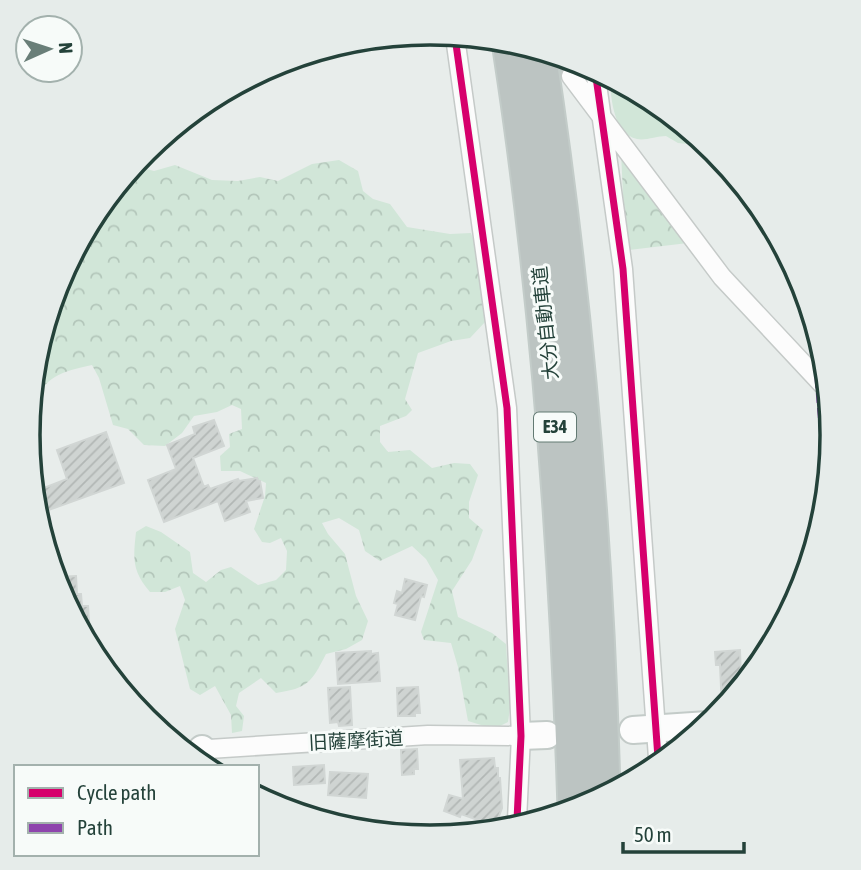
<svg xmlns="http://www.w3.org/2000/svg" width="861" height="870" font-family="'Asap Condensed','Noto Sans JP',sans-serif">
<defs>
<pattern id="forest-crowns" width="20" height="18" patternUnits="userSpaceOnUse" patternTransform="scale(1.75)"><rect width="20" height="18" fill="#d1e6d8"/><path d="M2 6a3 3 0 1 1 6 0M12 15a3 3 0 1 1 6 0" fill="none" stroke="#b3c6ba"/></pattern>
<pattern id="building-hatch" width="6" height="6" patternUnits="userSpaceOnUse" patternTransform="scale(1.75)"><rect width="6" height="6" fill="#cfd4d2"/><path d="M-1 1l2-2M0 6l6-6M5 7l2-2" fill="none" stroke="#b2b7b5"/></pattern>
</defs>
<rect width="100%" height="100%" fill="#e8edeb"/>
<path fill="#d1e6d8" d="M610,80L708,146L678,143L666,136C657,136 645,141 637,139C614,134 611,100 610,80Z"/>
<path fill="url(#forest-crowns)" d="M621,152L688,243L629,250L623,195Z
M339,160L358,171L363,191L373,199L390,204L407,227L450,234L471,233C482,261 478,292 486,321L470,338L451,341L418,353L405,399L412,410L406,416L380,426V442L388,452L410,450L432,468L454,463L470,464L478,475L469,502V518L483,530L472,560L452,591L458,617L492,633L506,644L510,708L508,722L494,729L468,721L458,667L451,643L424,640L421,632L438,580L426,559L412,546L380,561L365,551L359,530L339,518L322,523L328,534L345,554L356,596L368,621L362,640L346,649L326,654C311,683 308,688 276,693L261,678L239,693L236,706L244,716L242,731L232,733L231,715L215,686L200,695L190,689L175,629L185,600L180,586L165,592H150C132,571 133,559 136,532L146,526L161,532L190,552L193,573L206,582L221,570L231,567L258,585L276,580L286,570L287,551L281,538L270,543L262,542L254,529L265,496L266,483L240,471H221L220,456L230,447L229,434L242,429L241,409L232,405L217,412L194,416L182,433L165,446L144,445L128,429L113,425L99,378L92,365C61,372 45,375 33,407L45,350L48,349L47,341L59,281L135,166L154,171L175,165L212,180L238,181L260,177L278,181L312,164Z"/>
<path fill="url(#building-hatch)" stroke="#d1d6d4" stroke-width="2" d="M214,420L224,446L193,458L204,487L208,485L210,489L238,479L239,481L257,478L258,481H260L263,498L246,501L250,512L225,521L218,501L164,522L148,480L176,469L167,445L195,434L193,427Z
M106,432L124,483L43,512L39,490L67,479L57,450Z
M76,576L77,594H81L82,606H88L90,635L58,589L56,577Z
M405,579L427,585L424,597L421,596L415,620L395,615L398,604L394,603L397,591L402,593Z
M740,650L741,680L722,709L720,665H716L715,652Z
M371,651V654L378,653L380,681L338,684L336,653Z
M350,687L352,725L339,726L338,722L330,723L328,688Z
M418,687L420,713H415V716H398L397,688Z
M417,749L418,769H414V774L402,775L401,750Z
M494,758L495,768H498V778H500L502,808L496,824L492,825L461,814L460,817L444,811L449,795L463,799L460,760Z
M324,765L325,783L294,785L293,767Z
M330,772L368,774L366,798L328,795Z"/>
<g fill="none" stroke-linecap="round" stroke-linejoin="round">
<path stroke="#c1cbc8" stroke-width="18" stroke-dasharray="18 9" stroke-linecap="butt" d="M556,58L571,76"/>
<g stroke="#c5cac8" stroke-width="21">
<path id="street" d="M455,37L507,408L521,736L517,820
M595,70L623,269L658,758
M571,76L722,277L823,385
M193,750L428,735L521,736"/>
</g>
<g stroke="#c3cbc8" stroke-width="30">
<path id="secondary" d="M633,730L708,725
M521,736L547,735
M202,757V749"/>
</g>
<g stroke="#c3ccc9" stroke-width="37">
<path id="highway" d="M510,48C549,300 567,554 575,809
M539,54C576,299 597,547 603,794"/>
</g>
<use href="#street" stroke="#fcfcfc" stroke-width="18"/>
<use href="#secondary" stroke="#fcfcfc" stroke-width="26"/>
<use href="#highway" stroke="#bcc4c2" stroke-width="33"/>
<path stroke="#8e44ad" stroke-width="5" stroke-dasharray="10 5" stroke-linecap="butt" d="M817,378L825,473"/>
<g stroke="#f7fbf9" stroke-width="11">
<path id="cycleway" d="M455,37L507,408L521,736L517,820
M595,70L623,269L658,758"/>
</g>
<use href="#cycleway" stroke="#d6006c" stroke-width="7"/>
</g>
<g text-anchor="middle" stroke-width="6" stroke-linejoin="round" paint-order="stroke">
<rect fill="#f7fbf9" stroke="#637a73" stroke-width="2" x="534" y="412.5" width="42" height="29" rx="5"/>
<g font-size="18" font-weight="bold" fill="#24423a">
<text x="555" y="433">E34</text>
</g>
<g font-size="19" fill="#24423a" stroke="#f7fbf9">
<text transform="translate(545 323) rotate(-96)" y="7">大分自動車道</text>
<text transform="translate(356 740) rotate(-3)" y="7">旧薩摩街道</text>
</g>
</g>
<path d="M0 0H861V870H0ZM40 435a390 390 0 1 1 780 0a390 390 0 1 1-780 0Z" fill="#e6ecea" fill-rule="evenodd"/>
<path fill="none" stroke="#24423a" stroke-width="3.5" d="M40 435a390 390 0 1 1 780 0a390 390 0 1 1-780 0Z"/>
<rect x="14" y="765" width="245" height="91" fill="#f7fbf9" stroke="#a3b1ad" stroke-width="2"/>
<rect x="28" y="788" width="35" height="10" fill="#d6006c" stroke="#a3b1ad" stroke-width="2"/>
<text x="77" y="800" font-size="21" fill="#24423a">Cycle path</text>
<rect x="28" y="823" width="35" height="10" fill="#8e44ad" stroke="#a3b1ad" stroke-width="2"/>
<text x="77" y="835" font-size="21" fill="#24423a">Path</text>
<g transform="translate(49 49) rotate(87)"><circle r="33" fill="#f7fbf9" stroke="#a3b1ad" stroke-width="2"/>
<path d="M0-5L12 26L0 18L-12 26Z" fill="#697e78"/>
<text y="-10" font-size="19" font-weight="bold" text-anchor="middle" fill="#24423a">N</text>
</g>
<path d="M623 842v10h121v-10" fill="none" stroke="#24423a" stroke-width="3.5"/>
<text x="634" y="842" font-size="21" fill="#24423a" stroke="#f7fbf9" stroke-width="5" paint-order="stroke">50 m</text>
</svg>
